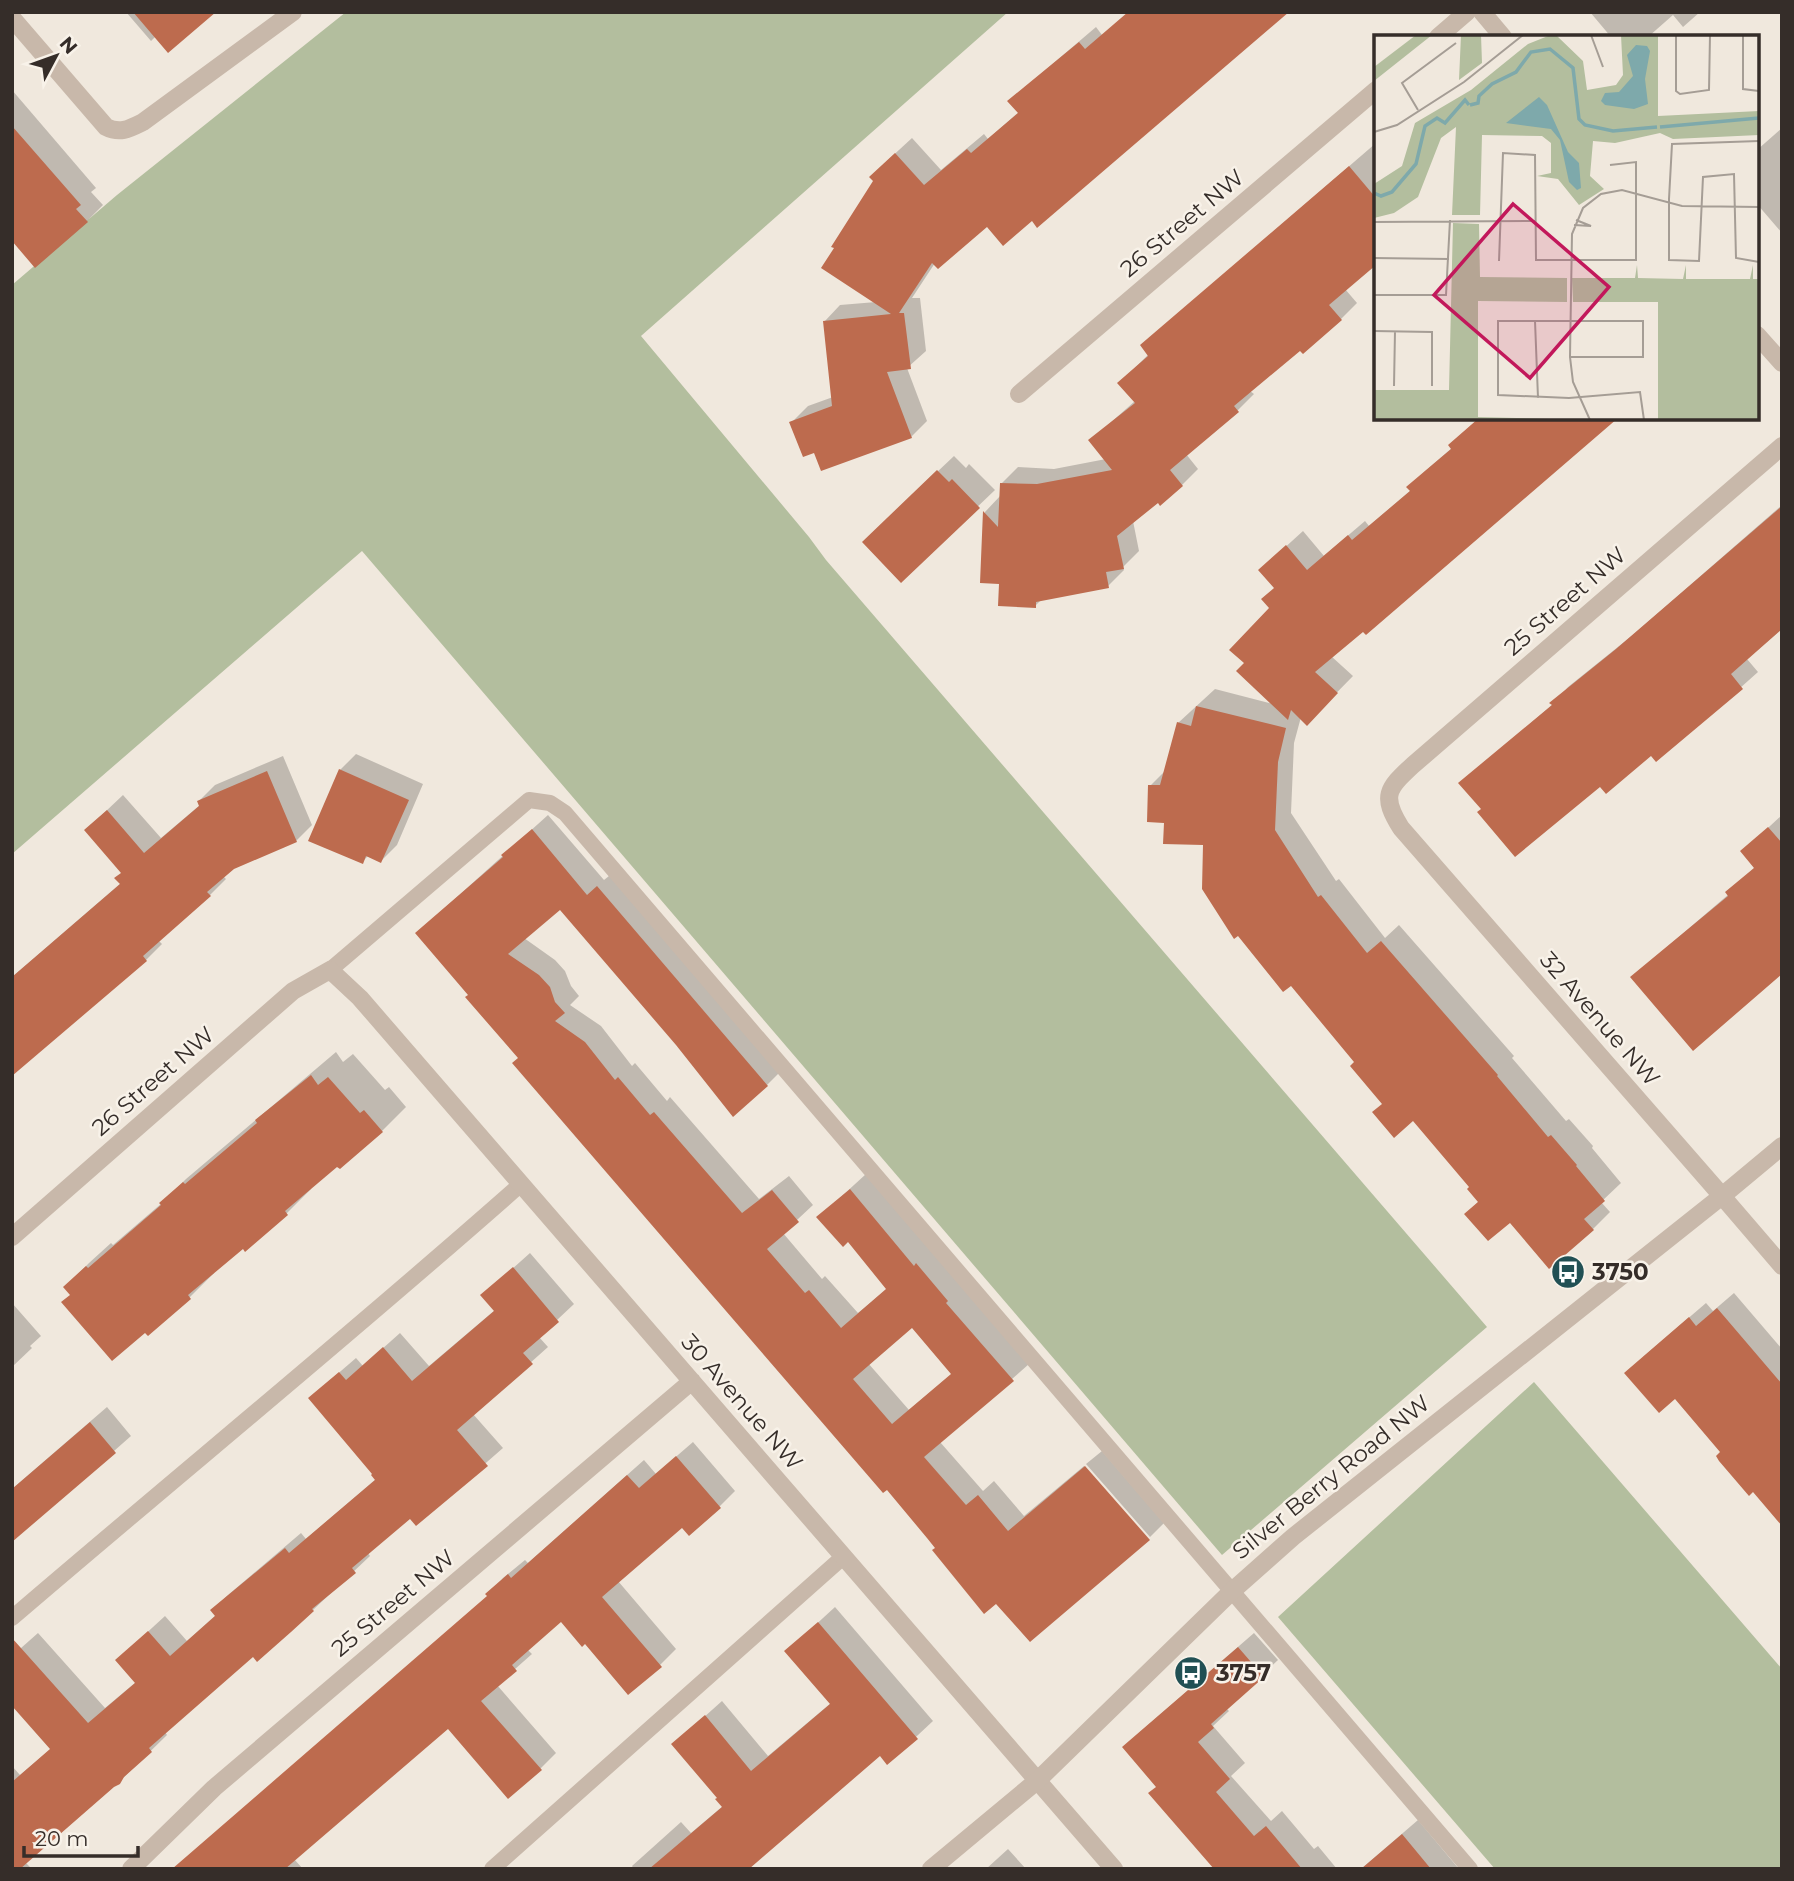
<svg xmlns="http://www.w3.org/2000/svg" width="1794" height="1881" font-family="Montserrat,sans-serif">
<rect width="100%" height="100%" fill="#f0e8dd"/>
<path fill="#b3be9e" d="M346,12H1008L641,336L809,537L826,560L1487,1327L1222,1555L362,551L12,854V285L117,195Z
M1534,1382L1782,1669V1869H1495L1278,1617Z"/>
<path fill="#0003" fill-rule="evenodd" d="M126,12H213L156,36L151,41Z
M1590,12H1700L1683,27L1673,15L1648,37H1611Z
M1096,27L1102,35L1032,219L987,225L935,263L912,298H920L926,351L907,368L927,421L911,437L815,451L792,422L808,406L833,397L824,322L840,305L876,302L887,161L912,138L941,170L984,134L988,139L1019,112L1009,101Z
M12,90L96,188L91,192L103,205L87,221L12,238Z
M1782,128V233L1757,204V183L1760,180L1757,177V150Z
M1376,143V262L1345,289L1357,303L1341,319L1300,348L1250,391L1254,394L1238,410L1186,454L1198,469L1182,485L1133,521L1139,551L1123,567L1124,570L1108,586L1042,599L1035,606L1001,582L982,581L985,512L1001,495L1002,483L1018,467L1054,469L1106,459L1091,440L1135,401L1119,383L1149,354L1142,345Z
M1479,418H1615L1331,656L1353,676L1307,723L1301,717L1294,743L1291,813L1336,881L1339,879L1385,938L1399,925L1514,1056L1512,1058L1566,1121L1569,1119L1593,1146L1592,1148L1621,1183L1601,1202L1610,1212L1593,1229L1466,1214L1479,1201L1471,1187L1414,1119L1383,1103L1205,844L1166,821L1150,786L1166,770L1178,723L1215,689L1273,704L1246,663L1271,608L1275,588L1260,570L1303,531L1324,556L1365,521L1369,526L1411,490L1424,472L1452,448L1450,445Z
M954,456L966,468L969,464L995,490L901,580L880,526Z
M1782,505V629L1747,659L1758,672L1702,722L1600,785L1483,809L1461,783L1553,704L1568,687L1634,634Z
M356,754L423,784L397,845L381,861L369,855L362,862L340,770Z
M283,756L312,825L296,841L233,867L223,876L226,879L210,895L158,940L162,944L146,960L12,1075V977L121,883L123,872L86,830L123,795L161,838L200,805L199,801L215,785Z
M548,815L604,880L614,872L783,1069L767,1085L678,1044L560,908L524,938L555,960L565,971L571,986L579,996L570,1005L601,1026L632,1066L635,1063L667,1101L670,1097L759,1199L789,1176L813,1205L783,1233L822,1279L825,1276L858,1313L888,1288L849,1240L819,1217L866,1174L1029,1364L940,1442L983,1491L994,1481L1024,1516L1084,1466L1147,1540L996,1601L937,1548L417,933ZM912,1326L953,1373L909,1410L868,1363Z
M1782,815V972L1632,977L1729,894L1755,867L1742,852Z
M336,1052L343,1062L353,1054L385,1090L389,1087L406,1107L382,1131L340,1167L338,1164L310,1188L311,1189L287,1213L245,1249L243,1246L213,1272L214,1273L190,1297L148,1333L72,1294L65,1287L89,1263L111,1243L113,1245L162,1203L186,1179Z
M530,1253L574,1304L539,1337L548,1347L473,1414L503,1448L416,1524L410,1516L368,1553L370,1556L313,1610L253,1655L165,1732L167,1735L119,1782L25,1862L30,1867L28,1869H12V1766L20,1775L52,1748L12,1656L38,1633L105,1708L136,1682L117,1660L165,1616L187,1641L216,1615L212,1610L228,1595L301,1533L306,1539L376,1479L327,1383L356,1358L363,1366L400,1333L429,1366L495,1310L483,1295Z
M1734,1293L1782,1349V1523L1643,1357L1706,1303L1713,1311Z
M12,1303L41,1336L30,1346L32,1348L12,1367Z
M107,1407L131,1436L12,1541V1489Z
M693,1442L735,1491L719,1507L682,1525L618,1581L676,1649L660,1665L585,1642L561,1620L527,1649L532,1654L497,1685L556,1753L540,1769L448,1727L294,1859L303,1869H180L489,1595L503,1578L525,1560L528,1563L644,1460L656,1474Z
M1102,1451L1164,1523L1150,1537L1086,1464Z
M835,1607L933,1721L888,1763L880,1754L747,1869H634L632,1866L681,1822L691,1833L723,1806L719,1798L674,1744L722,1701L768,1756L831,1703L787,1651Z
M1254,1633L1278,1660L1226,1708L1229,1711L1213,1726L1245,1763L1231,1776L1271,1821L1282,1811L1314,1849L1318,1846L1337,1869H1216L1158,1786L1140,1732Z
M1418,1820L1459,1869H1361Z
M1008,1849L1026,1869H986Z"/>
<path fill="#bd6b4e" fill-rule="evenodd" d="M133,12H216L168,53Z
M1128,12H1289L1037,228L1032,221L1003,246L987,227L938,269L932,263L899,313H904L911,369L887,372L912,438L821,471L814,453L803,457L789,422L832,406L823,321L891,314L821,268L834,248L831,247L873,181L869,177L895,153L924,185L967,149L971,153L1018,113L1007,101L1079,42L1085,49Z
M12,126L81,205L76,209L88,222L35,268L12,241Z
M1349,166L1376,198V265L1329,305L1342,320L1303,354L1300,351L1234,406L1239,412L1170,470L1183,486L1160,506L1158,503L1117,536L1124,569L1106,572L1109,588L1036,602V608L998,606L999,584L980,583L983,511L998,527L1000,483L1037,484L1112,470L1088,440L1135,403L1117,383L1148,356L1140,345Z
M1479,418H1618L1366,635L1363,632L1315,672L1338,693L1307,726L1291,710L1288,720L1236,671L1244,663L1229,650L1269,608L1261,599L1274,588L1258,570L1286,545L1307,570L1348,535L1352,540L1410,491L1406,487L1451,449L1448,445Z
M937,470L949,482L952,479L980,508L901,583L862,542Z
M1782,506V629L1731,674L1743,689L1656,762L1651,756L1606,794L1600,787L1515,857L1477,812L1481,809L1458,783L1552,705L1549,703L1616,649Z
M1196,706L1286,728L1278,762L1275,830L1318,897L1321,895L1367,953L1381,941L1498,1075L1497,1076L1548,1137L1551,1135L1577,1165L1576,1166L1605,1201L1584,1219L1594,1230L1549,1269L1510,1223L1488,1241L1464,1214L1478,1202L1467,1189L1469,1187L1413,1121L1394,1138L1372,1112L1382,1104L1350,1066L1354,1062L1291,986L1283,992L1238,936L1234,939L1202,889L1203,845L1163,844L1164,823L1147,822L1148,785H1160L1177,722L1191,726Z
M339,769L409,800L381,863L366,856L363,864L308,841Z
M267,771L297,842L234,869L207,892L211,896L143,956L147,961L12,1076V977L120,884L114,878L121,873L84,830L107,810L144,853L199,806L197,801Z
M1768,827L1782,843V974L1693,1051L1630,977L1728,896L1725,892L1754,868L1740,851Z
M532,829L587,895L597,886L768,1086L733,1117L676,1045L560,910L508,954L539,975L550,987L555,1002L565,1013L555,1021L585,1042L615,1080L618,1077L650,1115L654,1112L742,1213L772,1190L799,1222L767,1249L805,1293L809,1290L841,1328L886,1289L848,1242L843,1247L816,1217L850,1189L914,1266L916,1263L948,1301L946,1303L1014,1381L924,1457L966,1505L978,1495L1008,1531L1085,1466L1150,1540L1030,1642L996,1604L984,1614L932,1550L935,1548L927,1538L887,1490L883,1493L512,1063L518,1058L465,997L468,995L415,933L503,857L501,855ZM912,1328L951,1374L892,1424L853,1379Z
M311,1075L318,1085L328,1077L360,1113L364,1110L383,1132L340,1169L337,1167L285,1211L288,1215L245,1252L243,1249L188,1295L191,1299L148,1336L145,1333L112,1361L61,1302L70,1295L63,1287L86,1266L88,1268L161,1205L159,1203L183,1182L185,1184L257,1123L255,1120Z
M513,1267L559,1322L523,1353L533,1364L457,1430L488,1466L416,1526L410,1519L352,1568L356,1573L312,1609L314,1611L291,1632L257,1662L253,1657L149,1748L152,1752L124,1777L120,1784L114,1787L20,1869H12V1782L50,1749L12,1706V1638L88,1723L135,1683L115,1660L148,1631L170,1656L215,1616L210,1610L285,1548L289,1553L375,1480L371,1475L372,1474L308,1398L339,1372L346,1380L383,1347L412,1381L494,1311L480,1295Z
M1717,1308L1782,1384V1526L1753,1492L1749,1496L1719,1461L1716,1456L1720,1452L1675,1399L1659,1413L1624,1373L1689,1317L1696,1326Z
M90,1422L116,1453L12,1542V1489Z
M676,1456L721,1508L689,1536L682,1528L602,1597L662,1667L628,1695L585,1644L582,1647L561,1622L512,1665L517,1671L481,1701L542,1770L508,1799L448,1729L285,1869H172L487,1596L485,1594L508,1574L511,1578L627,1475L639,1488Z
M818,1622L918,1739L887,1765L880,1756L749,1869H649L722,1807L715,1799L717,1798L671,1744L705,1715L751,1771L830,1704L784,1651Z
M1238,1647L1264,1677L1211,1724L1214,1728L1198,1742L1230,1779L1216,1792L1254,1836L1266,1826L1302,1869H1214L1148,1793L1156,1787L1122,1747Z
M1402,1834L1431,1869H1361Z"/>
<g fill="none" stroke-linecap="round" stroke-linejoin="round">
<path stroke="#c8b8aa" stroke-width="16" d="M330,970L529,800L550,803L565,813L1470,1869
M12,1618C181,1473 354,1332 521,1184
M492,1869L843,1557"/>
<path stroke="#c8b8aa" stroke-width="18" d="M12,18L106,127C120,134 129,129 143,122L293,12
M1438,37L1467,12
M1019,394L1376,90
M1722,1196L1782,1266
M12,1237L293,991L330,970L360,998L1114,1869
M131,1869L214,1788L692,1381"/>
<path stroke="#c8b8aa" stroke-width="18" d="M1482,12L1503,37
M1757,335L1782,363
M1722,1196L1401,828C1381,796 1387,789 1413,765L1782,446
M931,1869L1038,1780L1231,1592L1293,1537L1722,1196L1782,1146"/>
</g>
<defs>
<g id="bus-disc" transform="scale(1.75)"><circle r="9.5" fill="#215054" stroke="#f8f2e9"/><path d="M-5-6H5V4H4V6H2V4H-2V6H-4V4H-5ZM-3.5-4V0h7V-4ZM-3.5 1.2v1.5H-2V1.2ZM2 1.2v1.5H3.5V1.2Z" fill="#fff"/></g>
</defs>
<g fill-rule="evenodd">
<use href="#bus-disc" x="1568" y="1272"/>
<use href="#bus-disc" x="1191" y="1673"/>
</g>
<g text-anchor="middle" stroke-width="5" stroke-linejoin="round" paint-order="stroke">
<g font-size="23" fill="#352d29" stroke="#f8f2e9">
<text transform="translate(1182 223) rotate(-40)" y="8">26 Street NW</text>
<text transform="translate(1565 601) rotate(-41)" y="8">25 Street NW</text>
<text transform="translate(1600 1019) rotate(49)" y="8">32 Avenue NW</text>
<text transform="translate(153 1081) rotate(-41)" y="8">26 Street NW</text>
<text transform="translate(742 1402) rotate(49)" y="8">30 Avenue NW</text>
<text transform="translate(1331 1477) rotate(-39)" y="8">Silver Berry Road NW</text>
<text transform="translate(393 1603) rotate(-40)" y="8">25 Street NW</text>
</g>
<g font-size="23" font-weight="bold" fill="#352d29" stroke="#f8f2e9" text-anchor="start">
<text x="1592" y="1280">3750</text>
<text x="1216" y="1681">3757</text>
</g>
</g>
<g transform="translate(1374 35)">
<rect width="385" height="385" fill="#f0e8dd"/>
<path d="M42,0H58L0,46V32ZM87,0H107L108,28L85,45ZM247,0H284V81L385,76V100L299,104L286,98L241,108L219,106L216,141L230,154L205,170L184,144L163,141L177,138V108L168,101L108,100L106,180H78L82,92L67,103L44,162L20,178L0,183V149L28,131L41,88L97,55L154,9L174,1H183L209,26L213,55L242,50L249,40ZM79,188L105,189L106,242L193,243V267L104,266V382L212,385H0V355H75ZM263,230L264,243L309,244L312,230V244H376L379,230V244H385V385H284V267H199L198,243H261Z" fill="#b3be9e"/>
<path d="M262,10L273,11L276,16L271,44L274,69L260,74L231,70L227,66L231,58L245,57L259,41L253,20ZM165,62L173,70L194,117L205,128L207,153L203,155L195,147L186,105L177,94L132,88Z" fill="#7ea9ab"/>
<path fill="none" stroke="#7ea9ab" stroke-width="3.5" d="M96,70L104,68L105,61L118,49L142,37L157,17L176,14L199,33L205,84L211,90L239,96L283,92M286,92L385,83M0,158L7,161L18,157L42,129L51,91L63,83L71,88L91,65L95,70"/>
<path fill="none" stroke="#a59d95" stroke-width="2" d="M217,0L229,32M302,0V56L306,59L335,55L336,0M369,0V54L385,56M44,75L28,48L82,8M0,97L23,90L90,47L149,0M385,106L298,109L295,164V225L325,226L329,142L360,139L362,223L385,227M0,187L162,186M200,190L217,191L202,185M0,223L75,224M125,226L129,118L161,120L162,225H262V127L236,130M0,260H72L76,185M161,286L164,363M0,296L58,297V351M196,322H269V286H124V360L195,363L266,357L270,385M20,351L21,296M216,385L199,347L196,322L198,199L209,173L227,159L248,155L308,171L385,172"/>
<path fill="#c2185b" fill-opacity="0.15" stroke="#c2185b" stroke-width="3.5" d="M139,169L235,252L156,343L60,260Z"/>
<rect width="385" height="385" fill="none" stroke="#352d29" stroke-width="3.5"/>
</g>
<rect width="1794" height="1881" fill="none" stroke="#352d29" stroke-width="28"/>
<g transform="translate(56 56) rotate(49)" stroke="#f8f2e9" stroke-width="5" paint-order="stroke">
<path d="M0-5L12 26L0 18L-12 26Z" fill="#352d29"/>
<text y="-10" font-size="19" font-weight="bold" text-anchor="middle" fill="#352d29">N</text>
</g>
<path d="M24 1846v10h114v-10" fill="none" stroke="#352d29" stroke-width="3.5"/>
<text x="35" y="1846" font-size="21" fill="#352d29" stroke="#f8f2e9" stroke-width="5" paint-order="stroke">20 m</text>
</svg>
